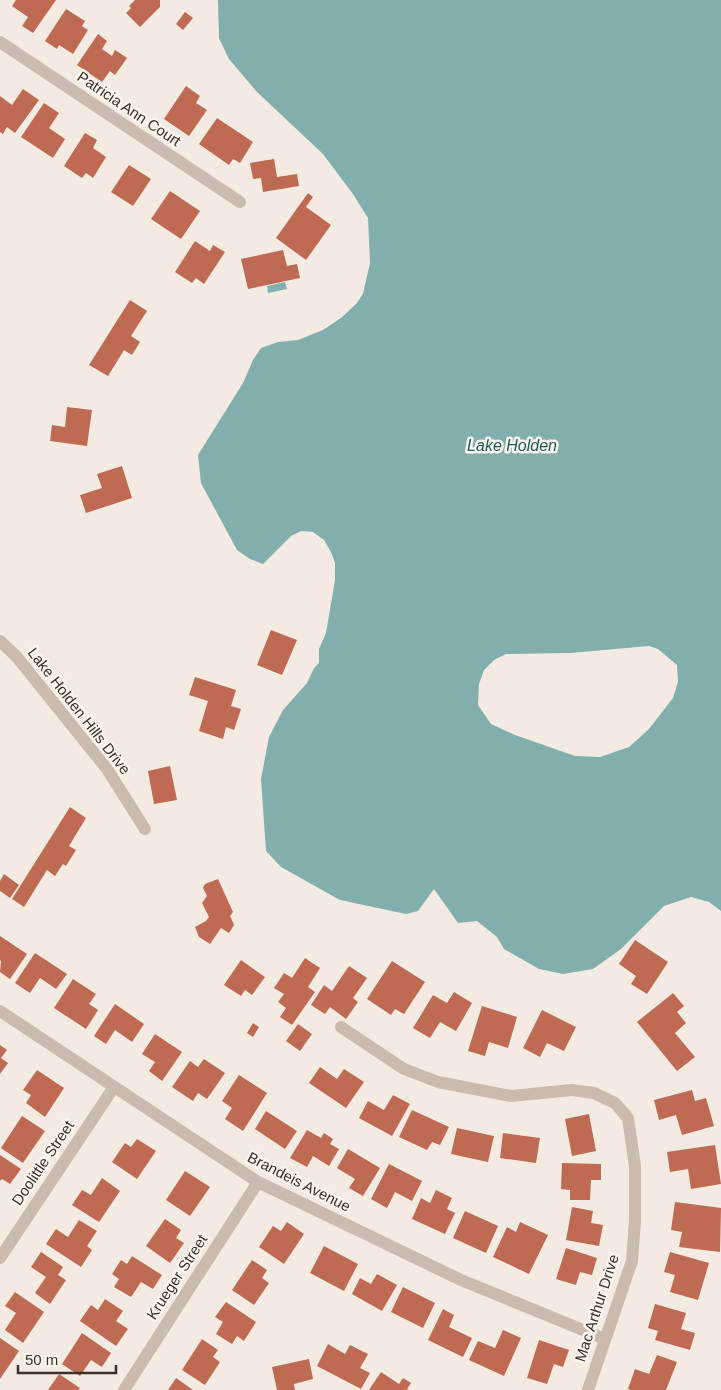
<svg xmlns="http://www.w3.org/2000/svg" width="721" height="1390" font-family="Arial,sans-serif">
<rect width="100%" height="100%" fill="#f3eae2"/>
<path fill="#82aeae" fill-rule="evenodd" d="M218,0H721V911L709,902L691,897L664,906L621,949L593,969L563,974L539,969L504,949L497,937L477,921L458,923L434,889L418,911L406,914L340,900L281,867L266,851L261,779L269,737L283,710L307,683L314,668L319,663V649L326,633L335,580V563L331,552L324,540L313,532L301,531L291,536L263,564L250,559L237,550L201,483L198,455L243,383L253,360L261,348L278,342L298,340L323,330L341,318L356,304L363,294L370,263L368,218L353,194L323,154L257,92L229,59L219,38ZM649,646L658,649L677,665L678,682L673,698L649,729L629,747L600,757L575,756L515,735L491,724L478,705L479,684L484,670L494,660L506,654L570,653Z
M285,282L287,289L268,293L267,286Z"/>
<path fill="#bf6a53" d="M16,0H56L33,33L22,26L28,17L12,6Z
M135,0H160V7L140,27L126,13L131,8L129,6Z
M66,9L85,21L82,26L88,30L73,54L59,45L57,49L45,41Z
M185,12L193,18L183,30L176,24Z
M98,34L107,41L102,49L112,56L115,50L127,58L115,75L110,71L102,82L77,65Z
M186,86L200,96L196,103L207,110L189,136L164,119Z
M23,89L39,100L15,133L7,127L3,134L0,132V96L12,105Z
M44,103L59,113L49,128L65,139L53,158L21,137Z
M217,118L253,142L240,163L233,159L229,165L199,144Z
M85,133L97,140L93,148L106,157L93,178L86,173L82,178L64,166Z
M274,159L277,177L297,174L299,186L263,192L261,178L253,179L250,163Z
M129,165L151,179L133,206L111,192Z
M170,191L200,211L181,239L151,219Z
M308,193L313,197L306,207L331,225L306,260L276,238Z
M195,241L210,251L213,245L225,252L204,284L196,278L192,283L175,272Z
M283,250L287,266L297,264L300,278L248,289L241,259Z
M130,300L147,311L131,336L140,342L132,355L124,350L108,376L89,365Z
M67,407L92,410L87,446L50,441L52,425L65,427Z
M122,466L132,498L86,513L80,495L102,488L97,474Z
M271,630L297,640L282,675L257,665Z
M195,677L236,690L231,706L241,709L234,730L226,727L223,739L199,731L208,701L189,695Z
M170,766L177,800L154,804L148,771Z
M70,807L86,818L69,846L76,850L66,866L63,864L55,876L47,870L24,907L12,899Z
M4,874L19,885L10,898L0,891V881Z
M218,879L233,912L230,916L234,925L229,933L221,928L210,944L199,937L195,927L206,921L209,917L202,903L207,896L203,888L205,884Z
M0,936L27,954L10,979L0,972L1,961L0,960Z
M635,940L668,962L647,994L631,984L636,976L619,964Z
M35,953L67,974L56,989L40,978L30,993L15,983Z
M305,958L320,968L308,987L315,992L292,1025L280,1017L286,1008L278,1002L284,994L274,988L284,973L292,978Z
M241,960L265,977L252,995L245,990L241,996L224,985Z
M392,961L425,982L404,1014L395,1009L391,1015L367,999Z
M349,966L367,978L353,998L358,1002L346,1019L330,1007L325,1014L311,1005L324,985L332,991Z
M73,979L96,994L89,1004L98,1010L86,1029L54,1008Z
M454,992L472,1003L456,1031L440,1022L430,1038L413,1028L433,995L447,1003Z
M673,993L684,1006L677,1012L686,1023L675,1033L695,1057L677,1071L637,1022Z
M115,1004L144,1024L132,1042L115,1030L106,1044L94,1036Z
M482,1006L517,1017L508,1048L489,1042L485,1056L468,1051Z
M542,1010L576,1027L564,1051L547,1043L540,1057L523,1048Z
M253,1023L259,1027L253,1037L247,1033Z
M298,1024L312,1034L300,1051L286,1041Z
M155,1034L182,1052L162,1081L149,1071L155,1062L142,1054Z
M0,1045L7,1050L1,1058L8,1063L0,1074Z
M204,1059L225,1073L207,1099L198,1093L193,1101L172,1087L190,1061L198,1067Z
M320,1067L337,1079L344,1069L364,1082L346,1108L309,1083Z
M37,1070L64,1088L45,1117L26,1103L31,1095L23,1090Z
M239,1075L267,1093L243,1131L225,1119L232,1108L222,1101Z
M692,1090L695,1101L706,1098L714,1126L682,1135L676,1115L659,1120L654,1100Z
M393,1095L410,1104L392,1136L359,1118L368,1101L384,1110Z
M412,1110L449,1127L440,1145L432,1142L427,1150L399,1137Z
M266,1111L297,1131L285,1149L255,1129Z
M589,1114L596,1151L572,1156L565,1119Z
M22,1116L45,1131L23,1163L1,1148Z
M457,1128L494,1136L488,1162L451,1154Z
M307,1130L321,1138L324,1133L333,1139L330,1144L339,1149L329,1166L313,1156L307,1167L290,1158Z
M503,1133L540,1138L536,1163L500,1158Z
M137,1139L156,1151L137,1179L112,1162L125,1143L131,1147Z
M715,1145L721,1184L691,1189L688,1169L670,1172L667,1152Z
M348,1149L380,1168L363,1196L349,1188L355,1179L337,1168Z
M0,1155L21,1169L10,1184L2,1179L0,1181Z
M562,1163L601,1164V1180H591L590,1200H570V1190L561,1189Z
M389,1164L422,1181L412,1201L395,1192L387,1208L371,1199Z
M185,1171L210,1187L190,1216L166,1200Z
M102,1178L120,1191L99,1222L72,1205L82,1190L91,1195Z
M436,1190L452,1198L447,1209L455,1213L445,1234L412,1219L421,1198L430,1203Z
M675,1202L721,1208L720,1252L679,1247L682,1232L671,1230Z
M572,1207L593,1211L591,1223L603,1225L599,1246L566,1240Z
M465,1211L498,1226L486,1253L453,1238Z
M165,1219L181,1230L176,1238L184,1243L170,1263L146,1246Z
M79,1220L97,1231L87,1246L92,1250L81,1267L46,1244L56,1229L68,1237Z
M287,1222L304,1234L284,1264L259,1247L273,1226L281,1231Z
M520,1222L548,1235L529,1274L493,1257L507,1227L516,1232Z
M324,1246L358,1264L344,1291L310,1273Z
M566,1248L597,1258L592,1275L580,1272L576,1285L556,1279Z
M41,1252L63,1267L58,1275L66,1280L50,1304L35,1293L46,1277L31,1267Z
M670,1252L709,1263L698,1300L670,1292L675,1275L664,1272Z
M132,1256L162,1275L153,1289L141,1282L131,1297L114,1287L119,1279L112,1274L121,1260L127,1264Z
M252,1260L267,1270L262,1278L269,1283L254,1305L232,1290Z
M377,1274L397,1285L382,1311L352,1294L360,1278L371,1284Z
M403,1287L435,1303L423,1328L391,1312Z
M15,1292L44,1312L23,1343L5,1330L16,1313L5,1306Z
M105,1299L123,1311L116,1321L128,1329L116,1346L80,1321L91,1305L98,1310Z
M226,1302L256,1322L244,1341L237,1336L232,1344L216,1334L223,1322L215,1317Z
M655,1304L686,1313L681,1329L695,1333L690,1350L655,1340L658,1331L648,1328Z
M443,1309L454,1315L449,1327L472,1338L463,1357L428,1340Z
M503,1330L521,1338L504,1376L469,1360L478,1341L495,1348Z
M82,1333L111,1353L102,1367L91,1360L80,1376L62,1364Z
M0,1338L19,1351L0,1379Z
M202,1339L218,1350L213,1357L220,1362L205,1385L182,1370Z
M539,1340L569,1350L563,1367L554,1364L547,1384L527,1378Z
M328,1344L345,1354L350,1345L368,1354L360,1368L370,1373L361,1389L317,1366Z
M657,1355L677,1362L666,1390H631L628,1389L635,1369L649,1374Z
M309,1359L313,1379L294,1384L295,1390H277L272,1367Z
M381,1372L399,1384L403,1378L411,1383L407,1389L409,1390H369Z
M59,1374L80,1388L78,1390H48Z
M176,1378L193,1390H168Z"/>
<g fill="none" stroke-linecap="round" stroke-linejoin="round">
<path stroke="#cbbaae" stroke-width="12" d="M0,42L240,202
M0,641L16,656L107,769L145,829
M0,1011L258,1182L461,1280L605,1339
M341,1027L404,1069L438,1082L511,1096L572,1090L594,1093L615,1103L628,1118L635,1166V1221L632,1261L588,1390
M0,1258L114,1087
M124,1390L258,1182"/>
</g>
<g text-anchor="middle" stroke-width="5" stroke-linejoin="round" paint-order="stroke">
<g font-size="15" fill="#3a302c" stroke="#faf4ee">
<text transform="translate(129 109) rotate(34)" y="5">Patricia Ann Court</text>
<text transform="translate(79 711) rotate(52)" y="5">Lake Holden Hills Drive</text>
<text transform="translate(43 1163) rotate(-56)" y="5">Doolittle Street</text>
<text transform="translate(299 1182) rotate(27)" y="5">Brandeis Avenue</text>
<text transform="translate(177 1277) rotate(-57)" y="5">Krueger Street</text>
<text transform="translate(597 1308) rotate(-72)" y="5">Mac Arthur Drive</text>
</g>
<g font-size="16" font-style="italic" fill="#235859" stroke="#faf4ee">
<text x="512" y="451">Lake Holden</text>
</g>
</g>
<path d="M18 1365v8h98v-8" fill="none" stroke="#3a302c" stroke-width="2.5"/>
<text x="25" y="1365" font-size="15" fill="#3a302c" stroke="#faf4ee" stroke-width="4" paint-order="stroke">50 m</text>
</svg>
